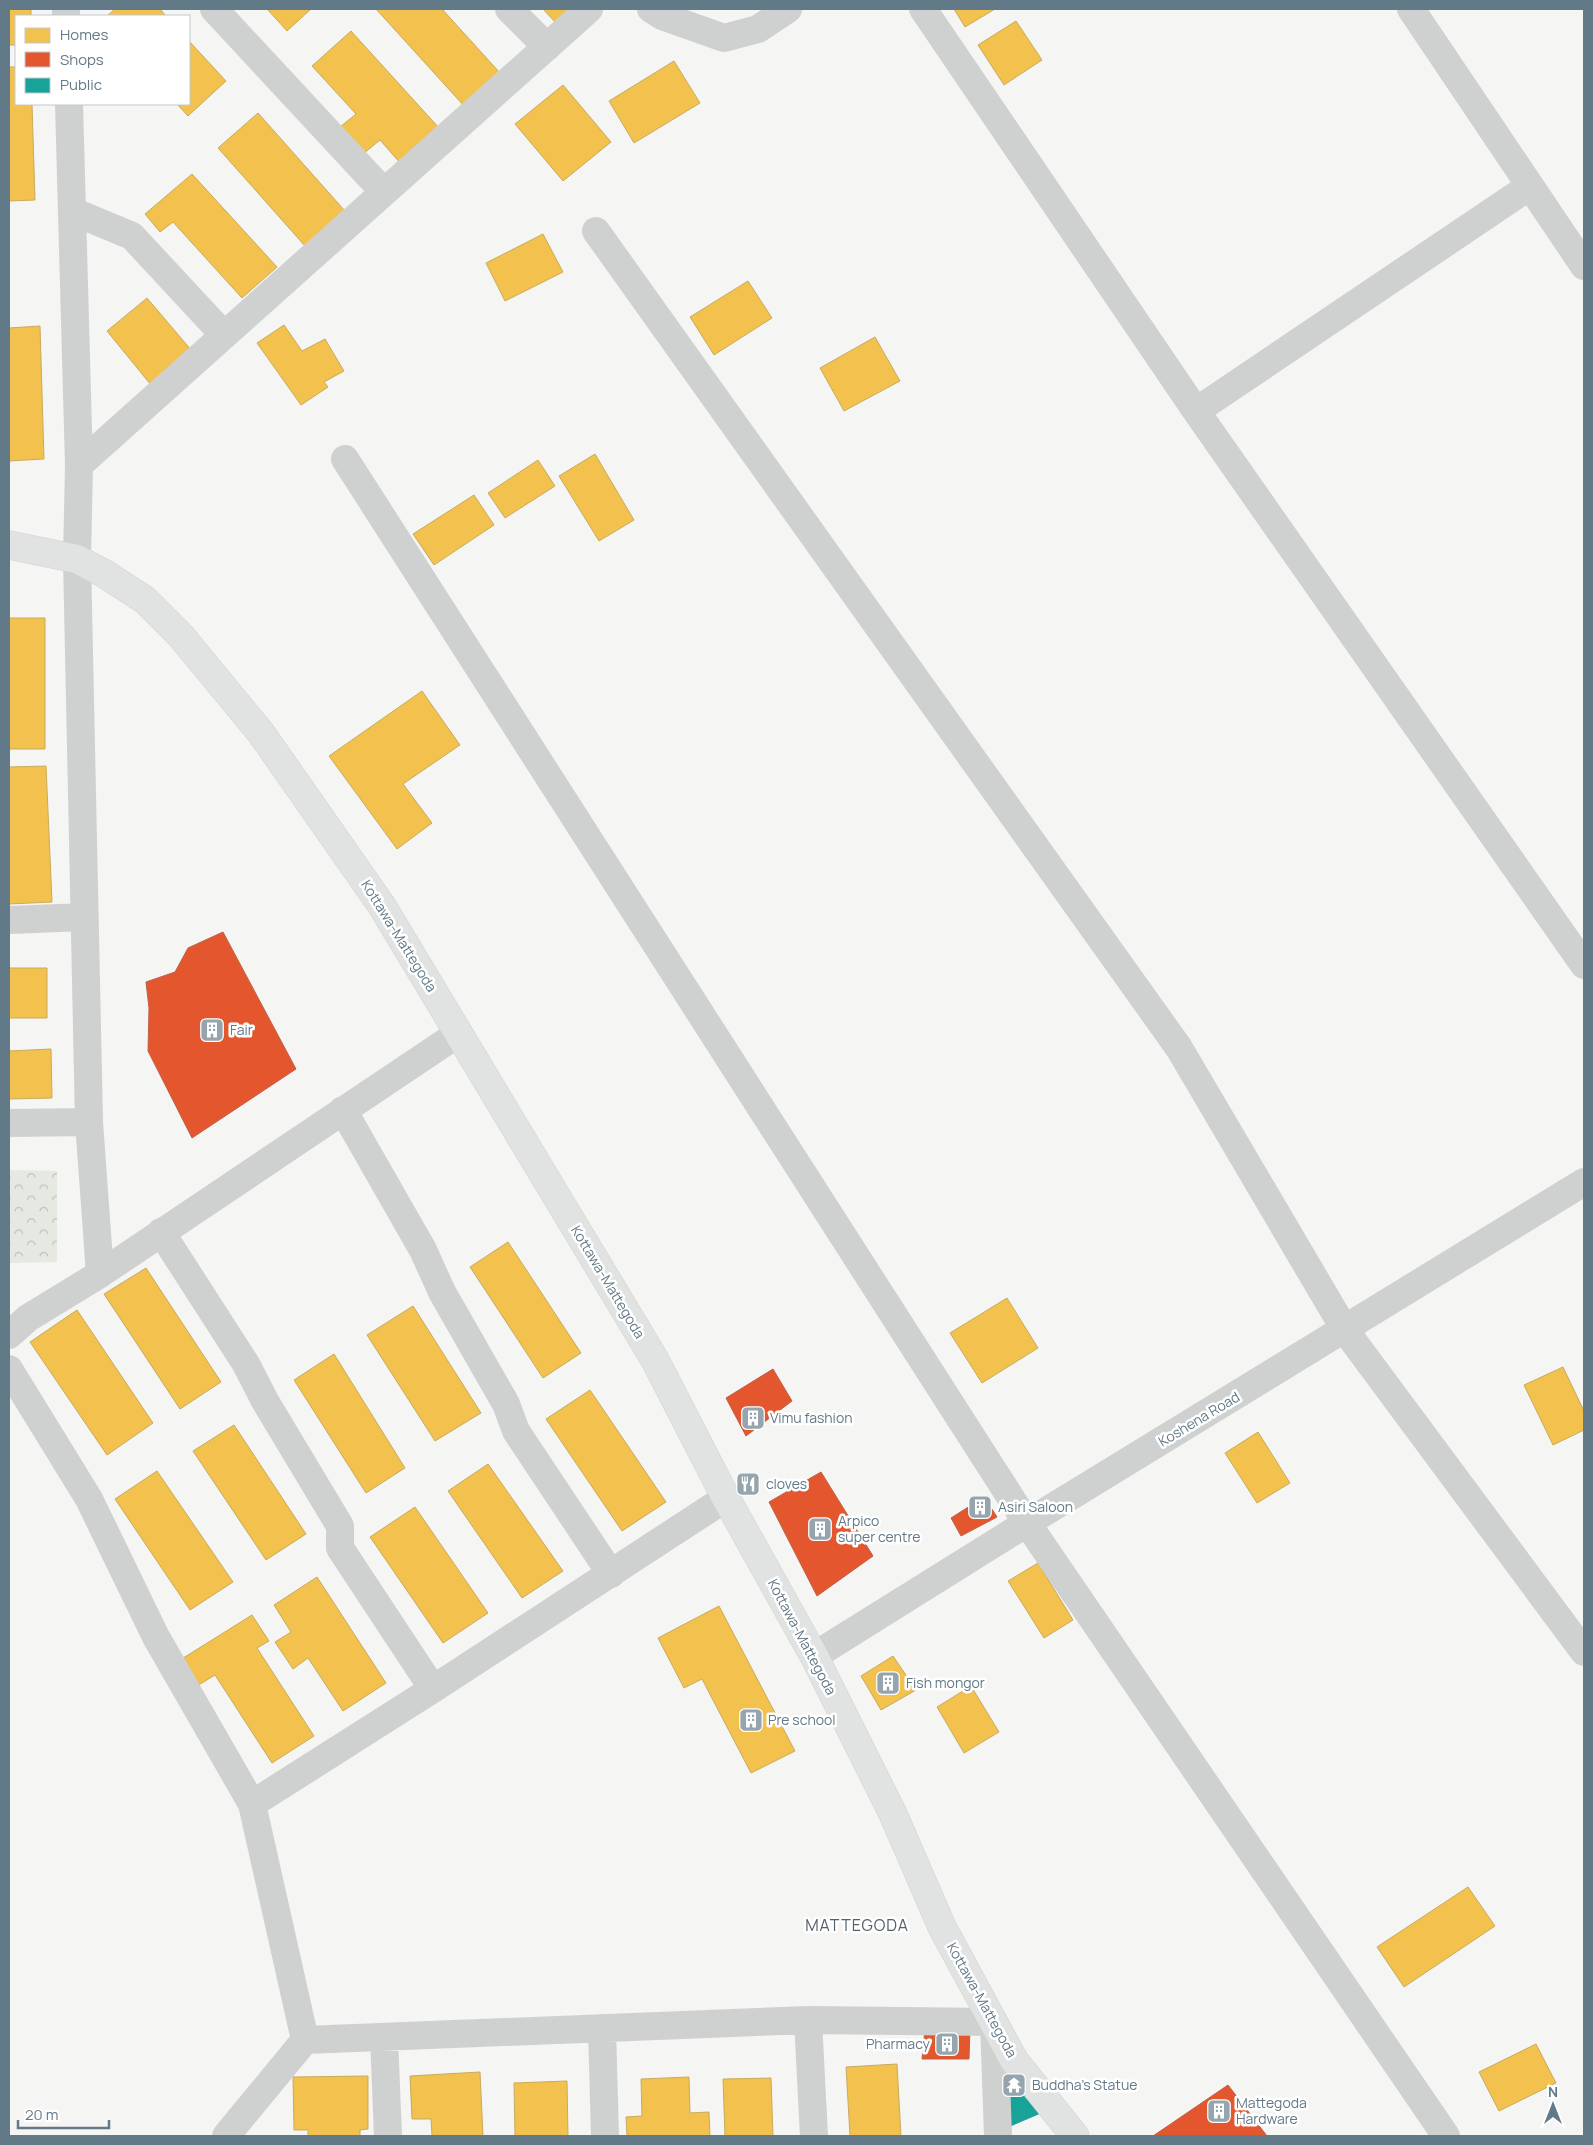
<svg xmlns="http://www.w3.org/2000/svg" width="1593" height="2145" font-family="Manrope,sans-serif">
<defs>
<pattern id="park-crowns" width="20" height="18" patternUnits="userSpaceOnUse" patternTransform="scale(1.25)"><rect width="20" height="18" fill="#e5e9e1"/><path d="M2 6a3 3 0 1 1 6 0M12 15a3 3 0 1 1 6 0" fill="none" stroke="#bdc2bc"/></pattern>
</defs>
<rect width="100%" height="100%" fill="#f5f5f3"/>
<path fill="url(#park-crowns)" d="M9,1170L57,1171V1262L9,1263Z"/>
<path fill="#f2c14e" stroke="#c7ab5f" d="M9,9H31V16H16V45H9Z
M115,9H160L166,16H107Z
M267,9H311L287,31Z
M376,9H442L501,74L465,107Z
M543,9H569L555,22Z
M954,9H995L965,27Z
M1016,21L1042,60L1004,85L978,45Z
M351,31L440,129L401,164L380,140L363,154L340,127L356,114L312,66Z
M189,41L226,81L188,116L177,104H189Z
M674,61L700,103L634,143L609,101Z
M9,67H16V104H32L35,200L9,201Z
M563,85L611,142L563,181L515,124Z
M258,113L345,211L305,246L218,148Z
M192,174L277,267L242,298L173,222L160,232L145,214Z
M543,234L563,272L505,301L486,263Z
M748,281L772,318L714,355L690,317Z
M147,298L192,351L151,385L107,331Z
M284,325L302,351L325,339L344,371L324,382L328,387L301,405L257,343Z
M40,326L44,459L9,461V328Z
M875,337L900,381L844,411L820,368Z
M595,454L634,520L599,541L559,476Z
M538,460L555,486L505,518L488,493Z
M474,495L494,525L434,565L413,534Z
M9,618H45V749H9Z
M422,691L460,745L403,784L432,823L397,849L329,756Z
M46,766L52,902L9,904V767Z
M9,968H47V1018H9Z
M51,1049L52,1098L9,1099V1051Z
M508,1242L581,1353L543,1378L470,1267Z
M146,1268L221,1382L180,1409L104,1294Z
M1007,1298L1038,1348L982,1383L950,1333Z
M413,1306L481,1413L435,1441L367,1335Z
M77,1310L153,1423L107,1455L30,1342Z
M334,1354L405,1468L366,1493L294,1380Z
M1563,1367L1584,1411V1430L1553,1445L1524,1385Z
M590,1390L666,1502L622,1531L546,1419Z
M234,1425L306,1534L266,1560L193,1451Z
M1258,1432L1290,1483L1257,1503L1225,1453Z
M488,1464L563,1571L522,1598L448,1491Z
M157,1471L233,1582L190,1610L115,1499Z
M415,1507L488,1613L443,1643L370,1537Z
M1038,1563L1073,1620L1044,1638L1008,1581Z
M317,1577L386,1683L343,1711L308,1658L293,1669L275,1642L291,1632L274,1605Z
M719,1606L795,1751L751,1773L702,1679L684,1688L658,1638Z
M252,1615L269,1641L257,1648L314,1736L272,1763L215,1675L197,1686L180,1660Z
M893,1656L916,1690L881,1710L861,1676Z
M971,1686L999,1732L964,1753L937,1707Z
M1468,1887L1495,1926L1404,1987L1377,1947Z
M1536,2044L1556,2083L1499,2111L1479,2072Z
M897,2064L901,2136H850L846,2067Z
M480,2072L483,2136H432L431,2119H412L410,2076Z
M368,2076V2129L360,2130V2136H308V2130H294L293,2077Z
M689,2077L690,2113L709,2112L710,2136H627L626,2117L642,2116L641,2079Z
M771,2078L773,2136H725L723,2079Z
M567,2081L568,2136H515L514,2083Z"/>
<path fill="#e4572e" stroke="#bd6149" d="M223,932L296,1069L192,1138L148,1051L149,1008L146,982L175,972L188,948Z
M773,1369L792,1401L746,1436L726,1398Z
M821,1472L873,1556L817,1596L769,1502Z
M984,1497L997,1517L961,1536L951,1518Z
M925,2029H970L969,2059H922Z
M1228,2085L1267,2136H1153Z"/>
<path fill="#17a398" stroke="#2e9693" d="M1003,2058L1043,2112L1008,2127Z"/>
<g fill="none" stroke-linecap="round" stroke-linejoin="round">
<g stroke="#d0d2d2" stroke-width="29">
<path id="primary" d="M9,545L77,559L105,574L145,600L181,636L261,733L382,906L655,1360L726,1498L814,1656L893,1814L942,1927L1014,2060L1075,2136"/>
</g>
<path stroke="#cfd0d0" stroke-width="28" d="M66,9V16
M214,9L384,192
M509,9L547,47
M651,9L662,16L724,38L758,29L788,9
M923,9L1196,411L1584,965
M1411,9L1584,266
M69,104L79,465L77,559L89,1122L100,1274
M72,211L132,236L224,335
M596,231L1179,1048L1345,1330L1584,1652
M1196,411L1530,186
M345,459L1027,1523L1446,2136
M79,465L589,9
M9,920L84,917
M343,1110L423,1250L442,1292L506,1404L516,1431L611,1574
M9,1123L89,1122
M161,1232L246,1364L265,1401L340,1526V1548L433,1689
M9,1335L28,1318L100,1274L459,1033
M9,1369L89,1499L156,1637L252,1804L433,1689L726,1498
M814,1656L1027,1523L1584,1182
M252,1804L305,2040
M808,2020L814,2136
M602,2028L605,2136
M384,2037L388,2136
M226,2136L305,2040L808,2020L994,2022L998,2136"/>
<use href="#primary" stroke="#e1e2e2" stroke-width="28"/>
</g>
<defs>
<g id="building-square" transform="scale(1.25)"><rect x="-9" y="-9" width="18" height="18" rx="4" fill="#95a4ad" stroke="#fff"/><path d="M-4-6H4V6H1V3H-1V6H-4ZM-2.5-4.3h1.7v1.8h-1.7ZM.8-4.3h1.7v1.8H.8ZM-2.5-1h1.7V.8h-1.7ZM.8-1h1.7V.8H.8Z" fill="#fff"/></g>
<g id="restaurant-square" transform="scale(1.25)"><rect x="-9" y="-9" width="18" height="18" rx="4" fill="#95a4ad" stroke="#fff"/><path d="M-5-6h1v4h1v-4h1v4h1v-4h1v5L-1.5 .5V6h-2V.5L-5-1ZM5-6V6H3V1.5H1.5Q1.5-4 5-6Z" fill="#fff"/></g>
<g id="temple-square" transform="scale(1.25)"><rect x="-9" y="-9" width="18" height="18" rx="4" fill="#95a4ad" stroke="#fff"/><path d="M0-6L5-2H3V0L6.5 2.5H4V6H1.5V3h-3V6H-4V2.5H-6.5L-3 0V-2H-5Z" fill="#fff"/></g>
</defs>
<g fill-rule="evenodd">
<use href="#building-square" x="212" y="1030"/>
<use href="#building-square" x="753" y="1418"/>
<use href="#restaurant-square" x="748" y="1484"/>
<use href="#building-square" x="980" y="1507"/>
<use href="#building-square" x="820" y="1529"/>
<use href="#building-square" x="888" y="1683"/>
<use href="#building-square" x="751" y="1720"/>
<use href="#building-square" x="947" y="2044"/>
<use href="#temple-square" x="1014" y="2085"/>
<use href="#building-square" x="1219" y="2111"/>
</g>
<g text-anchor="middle" stroke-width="5" stroke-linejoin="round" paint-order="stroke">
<g font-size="14" fill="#627987" stroke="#fff">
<text transform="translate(399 936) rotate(58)" y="5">Kottawa-Mattegoda</text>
<text transform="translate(608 1282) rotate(59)" y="5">Kottawa-Mattegoda</text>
<text transform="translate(1199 1419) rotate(-31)" y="5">Koshena Road</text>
<text transform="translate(802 1637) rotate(62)" y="5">Kottawa-Mattegoda</text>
<text transform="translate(982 2000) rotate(61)" y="5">Kottawa-Mattegoda</text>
</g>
<g font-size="14" fill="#627987" stroke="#fff" text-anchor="start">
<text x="230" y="1035">Fair</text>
<text x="770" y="1423">Vimu fashion</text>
<text x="766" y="1489">cloves</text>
<text x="998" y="1512">Asiri Saloon</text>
<text x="838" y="1526">Arpico<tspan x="838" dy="16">super centre</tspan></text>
<text x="906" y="1688">Fish mongor</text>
<text x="768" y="1725">Pre school</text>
<text x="930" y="2049" text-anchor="end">Pharmacy</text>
<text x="1032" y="2090">Buddha's Statue</text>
<text x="1236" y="2108">Mattegoda<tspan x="1236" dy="16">Hardware</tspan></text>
</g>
<g font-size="16" letter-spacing="1" fill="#51616b" stroke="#fff">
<text x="857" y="1931">MATTEGODA</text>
</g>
</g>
<rect width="1593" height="2145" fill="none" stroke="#627987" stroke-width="20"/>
<rect x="15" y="15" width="175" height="90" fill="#ffffff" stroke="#c0c9cf"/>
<rect x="25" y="28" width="25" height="15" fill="#f2c14e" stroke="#c0c9cf"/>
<text x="60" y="40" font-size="15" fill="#627987">Homes</text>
<rect x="25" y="52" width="25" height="15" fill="#e4572e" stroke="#c0c9cf"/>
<text x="60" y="65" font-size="15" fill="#627987">Shops</text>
<rect x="25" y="78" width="25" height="15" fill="#17a398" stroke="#c0c9cf"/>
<text x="60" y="90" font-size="15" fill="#627987">Public</text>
<g transform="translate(1553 2105)" stroke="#ffffff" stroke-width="4" paint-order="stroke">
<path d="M0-4L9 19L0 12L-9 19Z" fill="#627987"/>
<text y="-8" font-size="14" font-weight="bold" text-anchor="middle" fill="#627987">N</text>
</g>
<path d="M18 2120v8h91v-8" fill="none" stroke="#627987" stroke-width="2.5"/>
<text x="25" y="2120" font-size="15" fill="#627987" stroke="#ffffff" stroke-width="4" paint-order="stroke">20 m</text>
</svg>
